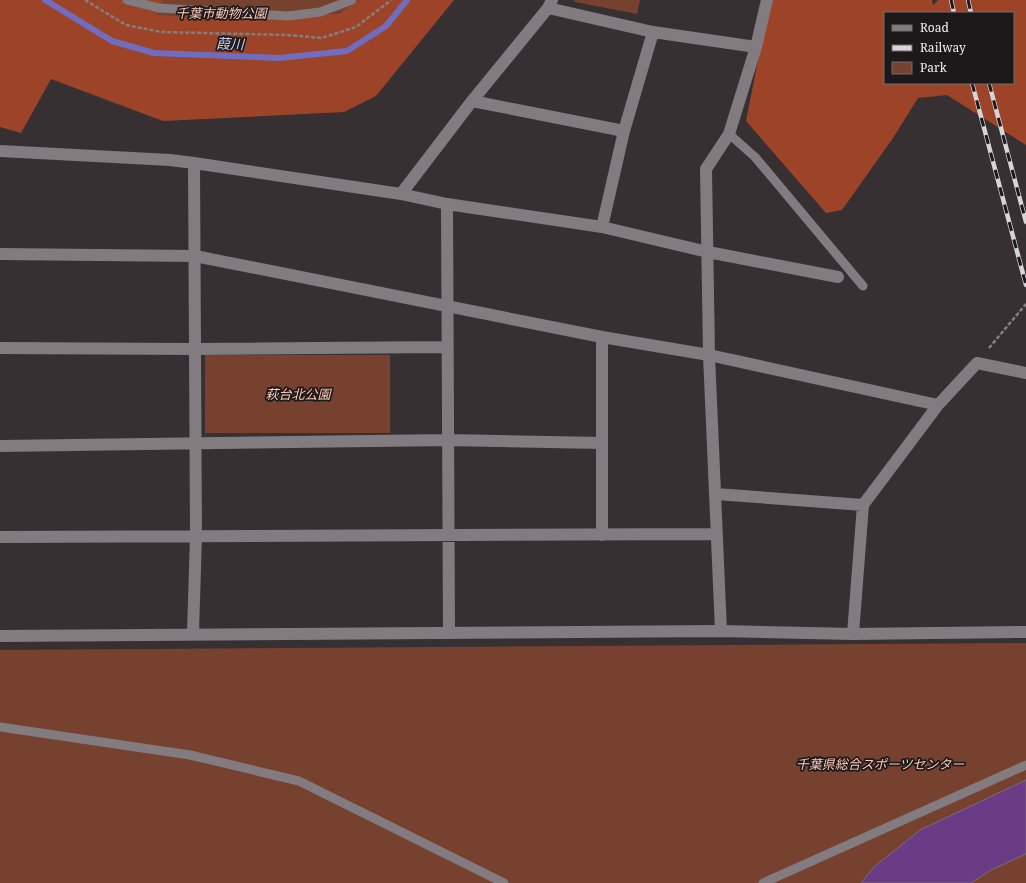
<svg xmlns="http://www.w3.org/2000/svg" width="1026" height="883" font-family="'Noto Serif','Noto Sans JP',serif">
<rect width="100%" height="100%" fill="#363033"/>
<path fill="#774130" d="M84,0H359L350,11L222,27L118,23Z
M574,0H640L637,14L575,2Z
M205,355H390V433H205Z
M1026,643V883H0V650Z"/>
<path fill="#9d4428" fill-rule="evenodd" d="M0,0H162L157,15L240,20L340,13L359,0H454L376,96L344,112L163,121L51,79L21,133L0,127Z
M770,0H932L933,5L938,0H1026V145L947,95L918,98L893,138L842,210L826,213L746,121ZM885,13H1013V83H885Z"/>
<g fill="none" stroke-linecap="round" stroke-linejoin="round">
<path stroke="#706cbf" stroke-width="6" d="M45,0L112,41L154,53L279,58L347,51L386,26L407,0"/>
</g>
<path fill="#6b3b85" stroke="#747177" d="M1026,780V854L991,870L971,883H861L874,867L920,830Z"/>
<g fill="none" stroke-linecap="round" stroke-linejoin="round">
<path stroke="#837e81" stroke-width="2.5" stroke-dasharray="4 2" stroke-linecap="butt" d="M85,0L126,25L161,32L288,35L322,38L356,27L391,0
M989,348L1026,304"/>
<path stroke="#827b7f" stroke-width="9" d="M127,0L159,8L288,16L320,12L352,0
M729,134L755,157L863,286
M0,727L190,755L299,781L504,883
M763,883L1026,765"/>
<path stroke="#827b7f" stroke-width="12" d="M548,8L653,32L756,47
M472,101L624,131
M0,151L170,160L194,163L401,194L447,204L602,227L708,252L838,277
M401,194L472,101L548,8L552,0
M447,204C447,347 449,490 449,633
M602,227L624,131L653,32
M0,254L195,256L602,337L709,355L938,405
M602,337V535
M0,348L194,349L446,347
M0,446L449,440L602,443
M716,494L863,505
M0,537L717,534
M721,631L709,355L706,169L729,134L756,47L767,0
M193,633L196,536L194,163
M853,634L863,505L938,405L977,363L1026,373"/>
<path stroke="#827b7f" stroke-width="12" d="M0,636L721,631L853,634L1026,632"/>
<g stroke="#d8d4d7" stroke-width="4.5">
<path id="rail" d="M951,0L954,13
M968,0L971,13
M972,83L1026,285
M989,83L1026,222"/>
</g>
<use href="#rail" stroke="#1c191a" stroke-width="3" stroke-dasharray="9" stroke-linecap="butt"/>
</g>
<g text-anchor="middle" stroke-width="3.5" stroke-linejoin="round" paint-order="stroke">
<g font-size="13" font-style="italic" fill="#fdcaba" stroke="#1c191a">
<text x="221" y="18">千葉市動物公園</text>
<text x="298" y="399">萩台北公園</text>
<text x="880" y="769">千葉県総合スポーツセンター</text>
</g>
<g font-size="14" font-style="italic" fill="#cdcefb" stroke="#1c191a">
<text transform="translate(230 44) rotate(2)" y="5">葭川</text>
</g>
</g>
<rect x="884" y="12" width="130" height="72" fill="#1c191a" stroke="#726f70"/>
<rect x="892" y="25" width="20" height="6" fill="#827b7f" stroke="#726f70"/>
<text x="920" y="32" font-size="12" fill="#f3eff2">Road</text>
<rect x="892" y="45" width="20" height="6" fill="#d8d4d7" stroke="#726f70"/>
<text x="920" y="52" font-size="12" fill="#f3eff2">Railway</text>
<rect x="892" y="62" width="20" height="12" fill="#774130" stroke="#726f70"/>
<text x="920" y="72" font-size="12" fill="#f3eff2">Park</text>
</svg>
